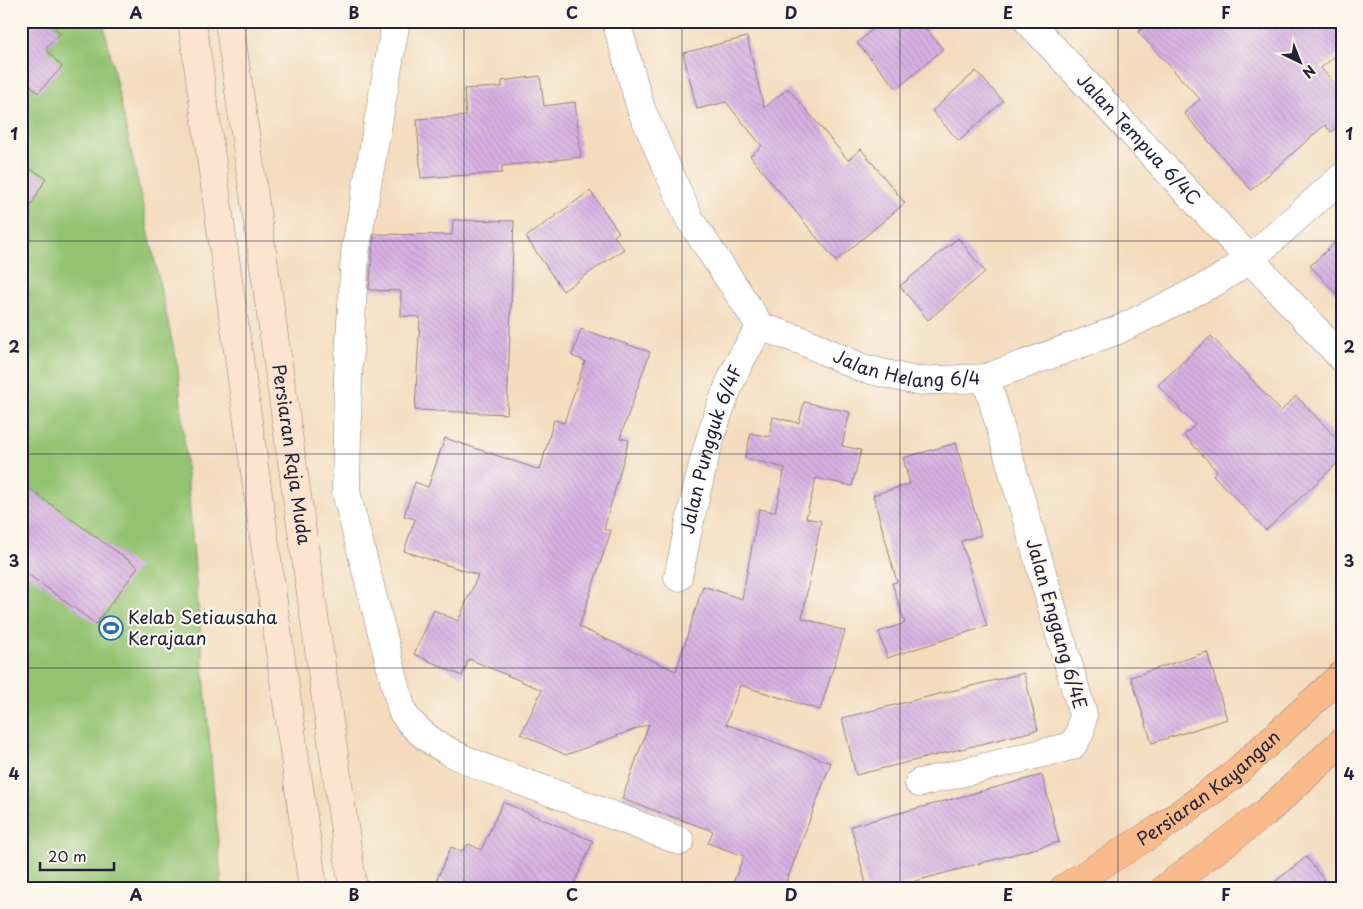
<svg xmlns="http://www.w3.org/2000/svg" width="1363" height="909" font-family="'Playpen Sans',sans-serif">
<defs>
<pattern id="building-back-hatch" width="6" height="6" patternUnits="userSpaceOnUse" patternTransform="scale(1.25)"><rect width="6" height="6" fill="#d7b0e2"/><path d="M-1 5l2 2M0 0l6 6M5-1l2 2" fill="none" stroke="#b897c3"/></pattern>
</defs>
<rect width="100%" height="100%" fill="#fbf7ec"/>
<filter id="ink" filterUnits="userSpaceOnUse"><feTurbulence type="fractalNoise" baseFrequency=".02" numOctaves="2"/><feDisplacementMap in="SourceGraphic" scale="10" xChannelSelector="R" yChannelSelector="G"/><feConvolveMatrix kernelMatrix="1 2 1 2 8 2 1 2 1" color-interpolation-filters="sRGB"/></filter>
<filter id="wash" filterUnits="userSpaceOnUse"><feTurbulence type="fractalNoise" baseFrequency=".0096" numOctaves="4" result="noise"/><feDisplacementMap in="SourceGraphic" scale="20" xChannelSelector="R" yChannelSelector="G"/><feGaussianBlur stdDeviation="1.12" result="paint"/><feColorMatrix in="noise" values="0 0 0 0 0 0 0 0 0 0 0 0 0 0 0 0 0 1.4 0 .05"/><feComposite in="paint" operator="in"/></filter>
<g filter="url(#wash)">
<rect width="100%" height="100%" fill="#f4dbbd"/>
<path fill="#93c271" stroke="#5a7256" d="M21,21H103L178,368L222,888H21Z"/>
<g id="blocks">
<path fill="url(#building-back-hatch)" d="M21,21H50L60,33L46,49L62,67L38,93L21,74Z
M882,21H919L943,49L897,89L857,43Z
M1150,21H1342V50L1321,68L1342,92V123L1331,132L1325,125L1251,190L1184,113L1200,99L1138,32Z
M747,37L764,108L788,88L848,160L861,149L905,203L836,261L750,156L762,146L726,102L697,109L683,53Z
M976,71L1003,101L959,141L932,111Z
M540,76L544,106L575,102L581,157L502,166V173L421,178L417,119L466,116L464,89L502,87V81Z
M21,164L46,178L21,224Z
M590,191L619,232L614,236L624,249L563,291L526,237Z
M453,220L514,221L507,414L415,410L420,317L401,316V291L369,290L374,234L452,235Z
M1342,236V300L1310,266Z
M958,238L985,272L928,320L900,286Z
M581,329L650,352L620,438L629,440L604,529L611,531L579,627L676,671L703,586L742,599L759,509L775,512L785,468L745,458L751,433L769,437L773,417L799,423L804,402L850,412L842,446L861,450L852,486L816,478L806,518L821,521L802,618L845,631L820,710L740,685L726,724L831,763L784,888H731L744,856L708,843L713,831L622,799L649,724L566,755L521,734L542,690L469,659L462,676L414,654L434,610L458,621L478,575L404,551L415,519L404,516L415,482L428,487L445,438L540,470L554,420L564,423L585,361L572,356Z
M1211,336L1281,411L1296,396L1342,444V459L1266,530L1213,475L1217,471L1184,435L1195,425L1158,385Z
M956,443L981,535L961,541L987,626L887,658L879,632L905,623L892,583L897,582L873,495L910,484L903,458Z
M21,483L138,567L96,624L21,569Z
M1207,652L1227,719L1152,743L1131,677Z
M1024,673L1038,730L856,775L842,718Z
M1042,775L1059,842L890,888H867L851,826Z
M503,802L593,841L572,888H458L437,879L451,847L461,851L469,844L481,850Z
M1306,857L1330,888H1267Z"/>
</g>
</g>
<g filter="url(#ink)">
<use href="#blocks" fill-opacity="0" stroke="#8b7e7c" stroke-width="1"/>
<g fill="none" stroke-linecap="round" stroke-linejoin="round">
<g stroke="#8b7e7c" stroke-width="29">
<g id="minor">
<path d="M396,21L355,253L348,375L346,492L402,711C428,755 509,776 556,794C597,810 639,825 680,841"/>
<path id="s1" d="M616,21L641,109L690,220L761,327L803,341L862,368L916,381L986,378L1118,330L1215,282L1249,260L1342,177"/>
<path id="s2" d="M1028,21L1342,358"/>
<path id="s3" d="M678,577C694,505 706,430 739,363C745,351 753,339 761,327"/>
<path d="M919,783L1072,746L1080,733L1083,715L986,378"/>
</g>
</g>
<g stroke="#8b7e7c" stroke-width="29">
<g id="secondary">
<path d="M192,21L313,888"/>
<path id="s4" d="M229,21L353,888"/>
</g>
</g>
<g stroke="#8b7e7c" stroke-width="29">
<g id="primary">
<path id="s5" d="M1064,888L1159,829L1231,777L1342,675"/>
<path d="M1165,888L1265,813L1342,742"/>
</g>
</g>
<use href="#minor" stroke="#fff" stroke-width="28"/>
<use href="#secondary" stroke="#fde4d1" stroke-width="28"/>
<use href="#primary" stroke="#fabb8c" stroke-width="28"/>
</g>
</g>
<path fill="none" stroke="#22223b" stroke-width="1" stroke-opacity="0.55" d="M246,21V888M464,21V888M682,21V888M900,21V888M1118,21V888M21,241H1342M21,454H1342M21,668H1342"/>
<defs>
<g id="stadium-ring" transform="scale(1.25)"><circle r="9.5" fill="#fbf7ec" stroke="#1f6fb2" stroke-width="1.5"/><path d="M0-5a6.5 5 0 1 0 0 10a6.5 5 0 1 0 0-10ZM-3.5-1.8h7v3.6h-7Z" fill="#1f6fb2"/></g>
</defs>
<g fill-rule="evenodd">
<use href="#stadium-ring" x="111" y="628"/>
</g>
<g text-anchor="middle" stroke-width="4.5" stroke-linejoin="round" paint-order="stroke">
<g font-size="18" fill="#22223b" stroke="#fbf7ec">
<text dy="6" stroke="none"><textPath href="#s2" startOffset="162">Jalan Tempua 6/4C</textPath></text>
<text dy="6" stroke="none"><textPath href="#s1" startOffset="495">Jalan Helang 6/4</textPath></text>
<text dy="6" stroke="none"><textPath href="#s3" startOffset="132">Jalan Pungguk 6/4F</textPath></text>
<text dy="6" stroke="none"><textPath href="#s4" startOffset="438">Persiaran Raja Muda</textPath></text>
<text transform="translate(1056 624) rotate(74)" y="6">Jalan Enggang 6/4E</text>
<text dy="6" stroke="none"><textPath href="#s5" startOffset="176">Persiaran Kayangan</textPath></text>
</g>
<g font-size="18" fill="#22223b" stroke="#fbf7ec" text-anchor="start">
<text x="128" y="624">Kelab Setiausaha<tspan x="128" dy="21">Kerajaan</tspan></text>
</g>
</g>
<rect width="1363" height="909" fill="none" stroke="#fbf7ec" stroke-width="55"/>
<g transform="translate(1300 62) rotate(137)" stroke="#fbf7ec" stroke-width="4" paint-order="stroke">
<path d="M0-4L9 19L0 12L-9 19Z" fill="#22223b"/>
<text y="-8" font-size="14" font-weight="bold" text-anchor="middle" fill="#22223b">N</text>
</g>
<path d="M40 862v8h74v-8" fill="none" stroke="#22223b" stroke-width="2.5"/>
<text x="48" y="862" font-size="15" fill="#22223b" stroke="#fbf7ec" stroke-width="4" paint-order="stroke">20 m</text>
<rect x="28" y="28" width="1308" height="854" fill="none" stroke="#22223b" stroke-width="2"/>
<g font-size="16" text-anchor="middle" font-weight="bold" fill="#22223b">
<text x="136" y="19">A</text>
<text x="354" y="19">B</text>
<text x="572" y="19">C</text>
<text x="791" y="19">D</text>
<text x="1008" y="19">E</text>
<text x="1226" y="19">F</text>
<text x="14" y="140">1</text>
<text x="1349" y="140">1</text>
<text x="14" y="353">2</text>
<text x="1349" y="353">2</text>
<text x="14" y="567">3</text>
<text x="1349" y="567">3</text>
<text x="14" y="780">4</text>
<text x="1349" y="780">4</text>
<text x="136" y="901">A</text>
<text x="354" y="901">B</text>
<text x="572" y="901">C</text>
<text x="791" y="901">D</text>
<text x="1008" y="901">E</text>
<text x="1226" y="901">F</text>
</g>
</svg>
